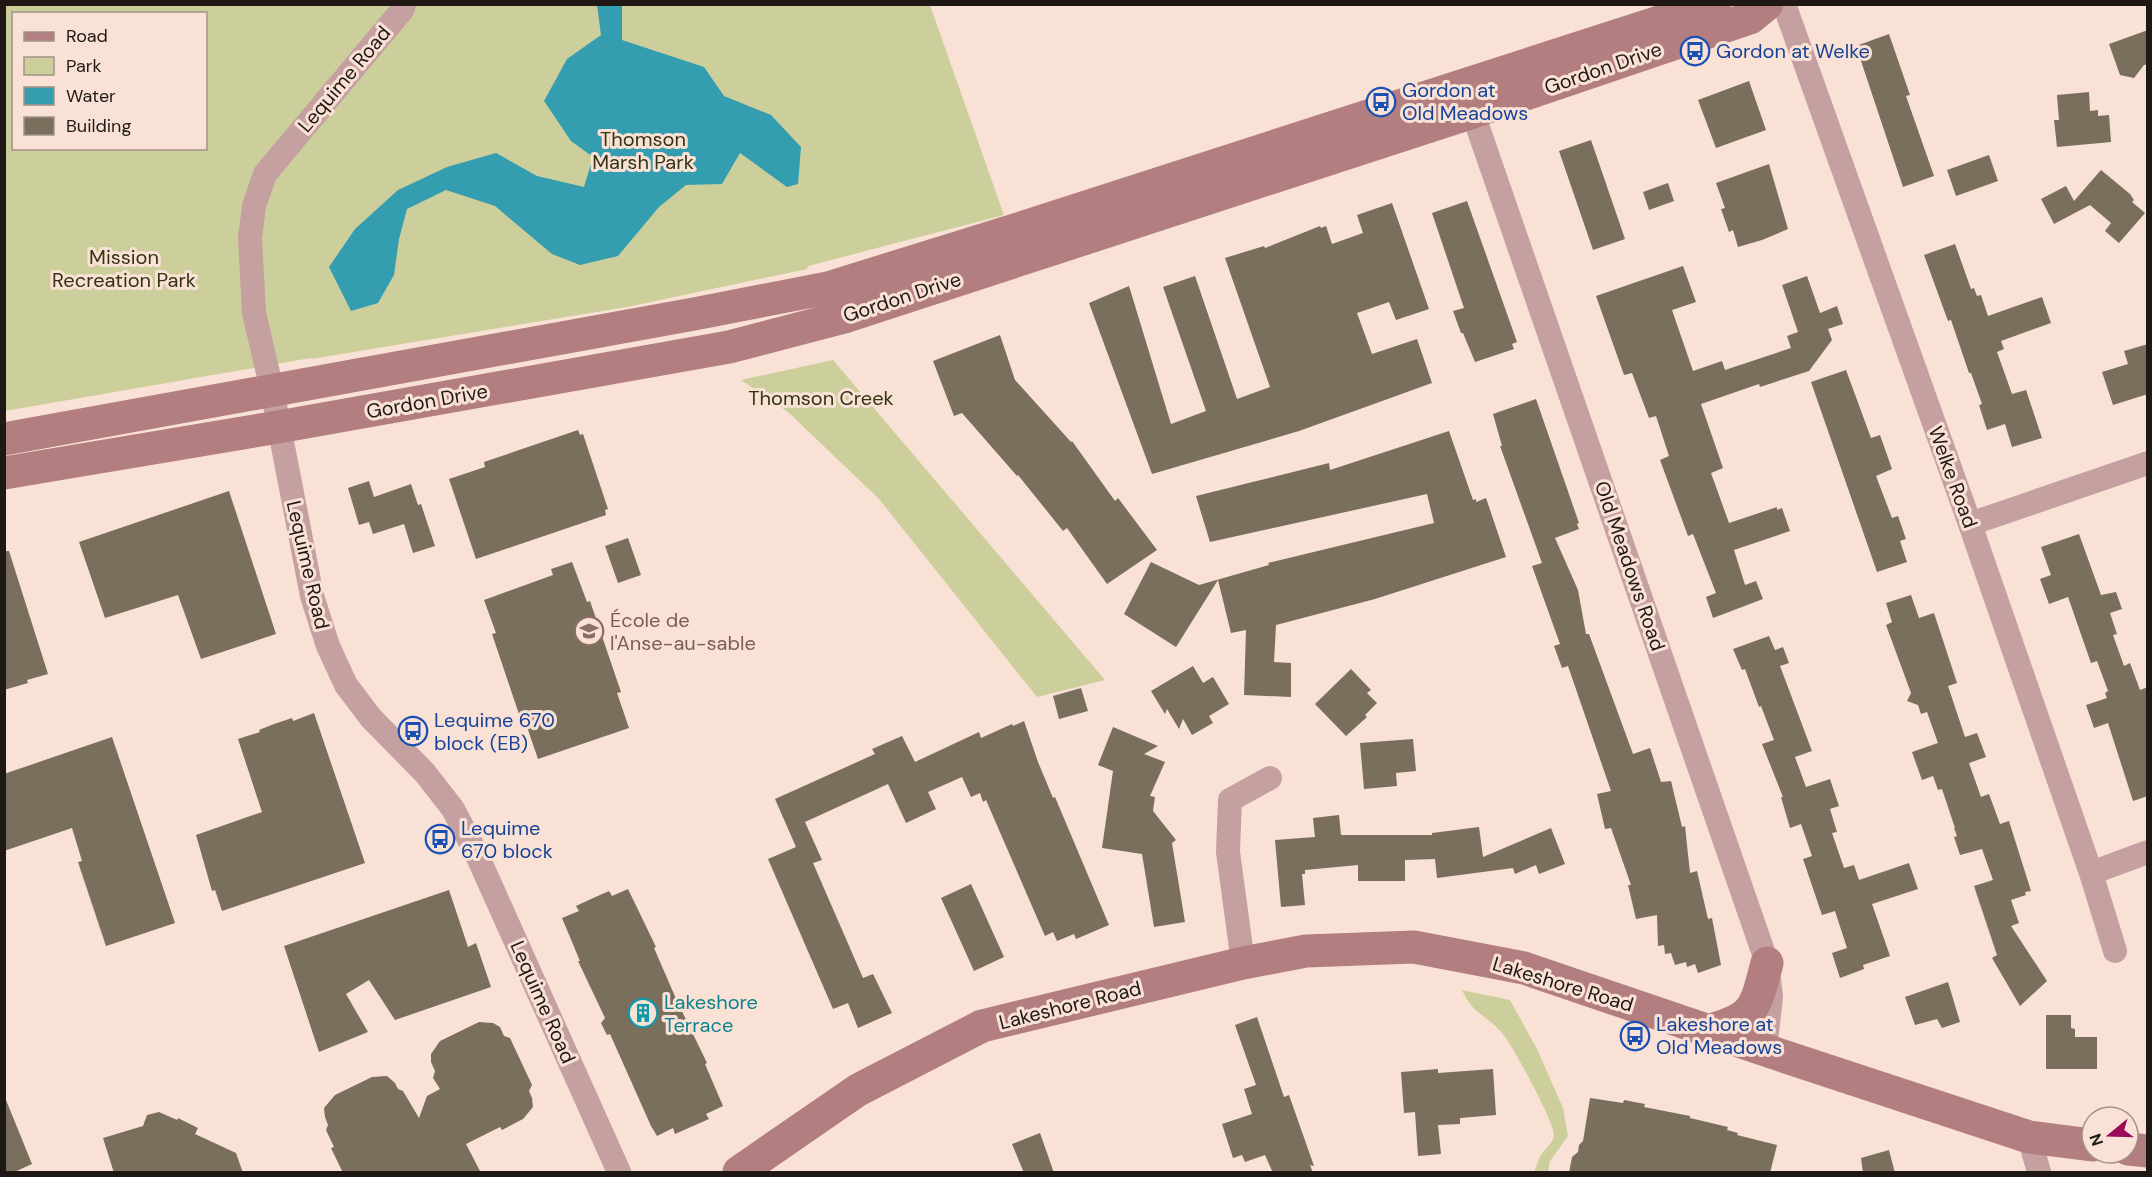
<svg xmlns="http://www.w3.org/2000/svg" width="2152" height="1177" font-family="'DM Sans',sans-serif">
<rect width="100%" height="100%" fill="#f9e2d5"/>
<path fill="#cccf9b" fill-rule="evenodd" d="M5,5H930L1004,215L808,266L807,269L627,307L311,359V358L5,411ZM14,14H206V148H14Z
M833,360L1105,680L1037,697L879,499L788,412L741,380Z
M1462,990L1510,1000L1537,1049L1563,1108L1568,1136L1550,1161L1548,1172H1534C1536,1167 1538,1161 1541,1155C1545,1148 1552,1145 1554,1136C1556,1125 1512,1044 1502,1033C1487,1015 1473,1015 1462,990Z"/>
<path fill="#349daf" d="M597,5H622V40L704,67L724,96L771,115L801,147L798,184L787,187L740,153L722,184L686,185L659,207L618,256L580,265L552,254L495,206L446,190L407,209L399,239L394,275L378,303L351,311L329,267L355,229L398,190L447,167L496,153L537,176L584,187L593,157L571,141L544,101L567,59L601,35Z"/>
<path fill="#7a6e5c" d="M2148,30V64L2144,65L2134,78L2120,75L2109,44Z
M1889,34L1910,95L1906,96L1934,176L1903,187L1856,46Z
M1749,81L1766,130L1716,148L1698,100Z
M2089,92L2090,111L2098,110V116L2109,115L2111,142L2057,147L2054,120H2059L2057,95Z
M1591,140L1625,239L1593,250L1559,151Z
M1989,155L1998,181L1956,196L1947,170Z
M1769,164L1788,229L1762,240L1738,247L1733,230L1729,232L1721,209L1725,208L1716,183Z
M2101,170L2130,194L2134,200L2132,202L2145,213L2119,243L2105,231L2111,223L2090,205L2054,224L2041,199L2066,186L2074,201Z
M1668,183L1674,201L1649,210L1643,192Z
M1467,201L1517,342L1512,344L1514,349L1475,362L1463,333H1461L1453,311L1464,308L1432,213Z
M1392,203L1429,309L1396,320L1389,302L1357,313L1372,354L1417,339L1432,383L1299,431L1152,474L1089,303L1129,286L1171,424L1206,411L1163,287L1195,276L1237,399L1270,387L1225,258L1264,246L1265,248L1320,226L1321,228L1326,226L1332,244L1363,233L1357,215Z
M1955,244L1971,289L1974,288L1977,296L1981,295L1988,316L2042,297L2051,323L2001,341L2004,349L1997,352L2012,394L2026,390L2042,438L2012,447L2005,424L1987,430L1979,405L1982,404L1971,373H1969L1951,320L1948,321L1924,255Z
M1683,266L1696,302L1672,310L1693,371L1722,361L1725,370L1791,348L1787,336L1798,332L1782,285L1807,276L1820,313L1837,306L1843,324L1828,329L1832,340L1809,371L1760,387L1759,384L1701,404L1723,468L1711,473L1729,523L1777,507V510L1782,508L1790,531L1734,550L1745,585L1756,581L1763,599L1713,618L1706,597L1716,593L1693,534L1688,536L1660,460L1669,456L1656,416L1649,418L1632,373L1624,375L1596,296Z
M1000,335L1015,380L1071,442L1072,441L1115,501L1118,498L1157,550L1107,584L1067,528L1063,531L1018,475L1017,476L962,413L954,416L933,361Z
M2148,344V394L2113,405L2102,372L2128,364L2124,351Z
M1846,370L1871,438L1880,435L1892,469L1876,476L1892,518L1898,516L1906,539L1900,541L1907,562L1877,572L1811,382Z
M1536,399L1579,523L1577,524L1579,529L1555,538L1578,590L1586,634H1589L1633,754L1650,748L1661,782L1671,781L1682,827L1685,826L1690,873L1697,871L1708,919L1712,918L1721,965L1698,973L1695,964L1687,967L1686,962L1675,965L1671,953L1665,954L1664,945L1658,946L1657,915L1636,919L1628,885H1631L1611,828L1605,829L1597,794L1611,791L1568,666L1562,668L1554,646L1560,644L1532,566L1542,563L1500,446H1502L1493,414Z
M578,430L580,435L583,434L608,509L605,510L606,515L476,559L449,479L485,467L484,462Z
M1449,431L1473,500L1476,499V502L1486,498L1506,557L1375,599L1276,625L1274,662L1291,663V697L1244,695L1246,630L1231,633L1218,580L1176,647L1124,614L1151,562L1199,585L1269,565L1268,563L1434,523L1427,494L1210,542L1196,496L1329,463L1330,470Z
M369,481L374,497L411,484L418,505L421,504L435,546L413,553L404,524L373,534L369,522L359,525L348,488Z
M229,491L276,634L201,659L178,595L105,618L79,542Z
M2079,534L2101,595L2116,592L2122,609L2110,613L2117,634L2113,635L2124,666L2130,663L2140,690L2148,687V796L2133,801L2108,723L2094,728L2086,705L2107,698L2105,693L2108,691L2097,661L2091,663L2068,597L2049,604L2040,579L2051,575L2041,547Z
M628,538L641,575L618,583L605,546Z
M4,551H9L48,674L27,680L28,683L4,690Z
M572,562L587,602L590,601L621,692L617,693L629,728L538,759L526,724L523,726L492,634L496,633L484,600L553,575L551,569Z
M1911,595L1919,618L1934,613L1957,683L1948,686L1965,737L1977,733L1986,757L1969,763L1981,797L1989,794L2000,824L2009,821L2031,891L2025,892L2026,895L2011,900L2019,923L2011,926L2047,981L2020,1006L1992,958L1997,955L1974,886L1993,880L1982,849L1960,855L1954,837L1957,836L1954,828H1955L1942,789L1938,790L1933,776L1922,780L1912,752L1938,743L1927,712L1921,714L1918,705L1907,701L1911,693L1886,625L1892,622L1886,603Z
M1769,636L1775,650L1783,647L1789,663L1780,666L1812,751L1795,757L1806,787L1830,779L1839,806L1830,809L1837,832L1832,833L1844,868L1854,865L1859,880L1909,863L1918,889L1872,904L1890,956L1863,965L1864,969L1840,978L1832,953L1847,948L1835,911L1822,915L1803,859L1812,856L1801,824L1790,828L1781,797H1783L1762,744L1774,740L1761,706L1759,707L1745,669L1742,670L1733,649Z
M1193,666L1203,683L1213,677L1229,704L1209,716L1213,723L1192,735L1183,719L1179,729L1167,709L1165,714L1151,691Z
M1351,669L1371,690L1367,693L1377,703L1365,715L1367,717L1346,736L1315,704Z
M1081,688L1088,711L1059,719L1053,696Z
M314,713L365,863L222,911L215,890L212,891L196,835L262,812L238,739L260,732L259,730L274,724L292,718L293,721Z
M1024,721L1038,762L1053,798L1055,797L1109,925L1076,939L1074,934L1057,941L1053,932L1045,936L986,800L983,802L980,793L971,797L962,777L928,792L936,809L906,823L888,784L805,822L822,860L813,863L863,978L873,974L892,1013L858,1028L848,1003L833,1009L768,859L796,847L775,799L875,754L872,749L902,736L915,762L979,732L981,738L1012,724L1013,726Z
M1113,727L1158,746L1144,754L1165,762L1150,796L1155,797L1153,811L1176,840L1172,843L1185,922L1154,927L1142,854L1102,848L1113,771L1098,765Z
M112,737L175,923L106,946L78,862L82,861L72,828L4,851V774Z
M1413,739L1416,771L1396,773L1397,786L1364,789L1360,743Z
M1339,815L1341,835H1432V833L1479,827L1483,857L1551,828L1565,864L1539,874L1536,865L1515,874L1513,868L1437,878L1435,859L1405,860V881H1358V865L1305,870V874H1302L1305,905L1281,907L1275,840L1315,837L1313,818Z
M971,884L1004,957L974,971L941,898Z
M628,889L656,947L654,948L677,1001L707,1063L705,1064L723,1106L706,1114L709,1119L675,1134L673,1128L657,1136L651,1126L610,1034L607,1035L601,1023L605,1018L578,961H580L562,918L579,911L576,906L591,899L609,891L612,896Z
M449,890L468,947L476,943L491,987L395,1020L369,980L346,994L368,1032L319,1052L284,946Z
M1948,982L1960,1022L1942,1028L1937,1019L1915,1025L1905,997Z
M2046,1015H2071V1028L2075,1029V1037H2097V1069H2046Z
M1257,1017L1284,1097L1289,1095L1314,1166L1310,1165L1313,1173H1273L1265,1155L1245,1162L1242,1155L1233,1158L1222,1124L1252,1114L1244,1089L1256,1085L1235,1025Z
M479,1022L493,1023L500,1027L504,1036L510,1038L532,1085L529,1091L532,1098L533,1107L523,1119L502,1130L500,1127L466,1144L481,1173H343L331,1148L334,1147L326,1130L328,1125L325,1117L324,1108L335,1095L372,1077L387,1076L395,1083L398,1089L403,1091L419,1118L427,1096L440,1089L433,1078L435,1071L431,1062V1054L440,1041Z
M1438,1069V1073L1493,1069L1496,1115L1460,1118V1124L1438,1125L1441,1154L1418,1156L1415,1112L1404,1113L1401,1072Z
M1590,1098L1623,1103L1624,1100L1645,1104L1644,1107L1690,1116V1118L1728,1127L1727,1130L1738,1133L1737,1135L1777,1145L1770,1173H1569L1572,1157L1578,1152L1579,1145L1583,1141Z
M4,1100H6L32,1164L12,1173H4Z
M159,1112L177,1120L178,1118L198,1128L195,1134L236,1153L243,1173H114L103,1138L143,1126L147,1115Z
M1040,1133L1054,1173H1024L1012,1144Z
M1889,1150L1895,1173H1863L1861,1158Z"/>
<g fill="none" stroke-linecap="round" stroke-linejoin="round">
<path stroke="#c5a0a1" stroke-width="24" d="M404,4L403,9L265,174L254,206L250,238L254,313L272,390L312,596L328,646L346,685L371,718L425,773L453,809L477,855L619,1172
M1784,4L1970,524L2091,873L2115,951
M1468,99L1767,963L1771,997L1765,1050
M1970,524L2148,463
M2091,873L2148,852
M1243,963L1228,852L1230,800L1270,778
M2029,1137L2039,1172"/>
<path stroke="#b27e7f" stroke-width="33" d="M4,439L694,314L828,288L1018,229L1715,4
M4,473L278,427L729,347L844,317L1473,112L1750,18L1767,4
M1707,1031C1755,1018 1755,1009 1767,963
M2128,1149L2148,1151
M739,1172L858,1090L982,1026L1243,963L1306,951L1414,947L1524,968L1765,1050L2029,1137L2092,1145"/>
</g>
<defs>
<g id="bus-ring" transform="scale(1.5)"><circle r="9.5" fill="#f9e2d5" stroke="#1a4fb4" stroke-width="1.5"/><path d="M-5-6H5V4H4V6H2V4H-2V6H-4V4H-5ZM-3.5-4V0h7V-4ZM-3.5 1.2v1.5H-2V1.2ZM2 1.2v1.5H3.5V1.2Z" fill="#1a4fb4"/></g>
<g id="school-ring" transform="scale(1.5)"><circle r="9.5" fill="#f9e2d5" stroke="#8d6e63" stroke-width="1.5"/><path d="M0-5L7-2L0 1L-7-2ZM-4 1L0 2.5L4 1V4Q0 6-4 4Z" fill="#8d6e63"/></g>
<g id="building-ring" transform="scale(1.5)"><circle r="9.5" fill="#f9e2d5" stroke="#0f9aa8" stroke-width="1.5"/><path d="M-4-6H4V6H1V3H-1V6H-4ZM-2.5-4.3h1.7v1.8h-1.7ZM.8-4.3h1.7v1.8H.8ZM-2.5-1h1.7V.8h-1.7ZM.8-1h1.7V.8H.8Z" fill="#0f9aa8"/></g>
</defs>
<g fill-rule="evenodd">
<use href="#bus-ring" x="1695" y="51"/>
<use href="#bus-ring" x="1381" y="102"/>
<use href="#school-ring" x="589" y="631"/>
<use href="#bus-ring" x="413" y="731"/>
<use href="#bus-ring" x="440" y="839"/>
<use href="#building-ring" x="643" y="1013"/>
<use href="#bus-ring" x="1635" y="1036"/>
</g>
<g text-anchor="middle" stroke-width="6" stroke-linejoin="round" paint-order="stroke">
<g font-size="20" fill="#164399" stroke="#f9e2d5" text-anchor="start">
<text x="1716" y="58">Gordon at Welke</text>
<text x="1402" y="97">Gordon at<tspan x="1402" dy="23">Old Meadows</tspan></text>
<text x="434" y="727">Lequime 670<tspan x="434" dy="23">block (EB)</tspan></text>
<text x="461" y="835">Lequime<tspan x="461" dy="23">670 block</tspan></text>
<text x="1656" y="1031">Lakeshore at<tspan x="1656" dy="23">Old Meadows</tspan></text>
</g>
<g font-size="20" fill="#201814" stroke="#f9e2d5">
<text transform="translate(1603 68) rotate(-19)" y="7">Gordon Drive</text>
<text transform="translate(344 79) rotate(-50)" y="7">Lequime Road</text>
<text transform="translate(902 297) rotate(-18)" y="7">Gordon Drive</text>
<text transform="translate(427 401) rotate(-10)" y="7">Gordon Drive</text>
<text transform="translate(1953 477) rotate(70)" y="7">Welke Road</text>
<text transform="translate(308 565) rotate(77)" y="7">Lequime Road</text>
<text transform="translate(1630 566) rotate(71)" y="7">Old Meadows Road</text>
<text transform="translate(1563 984) rotate(17)" y="7">Lakeshore Road</text>
<text transform="translate(543 1002) rotate(66)" y="7">Lequime Road</text>
<text transform="translate(1070 1005) rotate(-14)" y="7">Lakeshore Road</text>
</g>
<g font-size="20" fill="#323413" stroke="#f9e2d5">
<text x="643" y="146">Thomson<tspan x="643" dy="23">Marsh Park</tspan></text>
<text x="124" y="264">Mission<tspan x="124" dy="23">Recreation Park</tspan></text>
<text x="821" y="405">Thomson Creek</text>
</g>
<g font-size="20" fill="#785e54" stroke="#f9e2d5" text-anchor="start">
<text x="610" y="627">École de<tspan x="610" dy="23">l'Anse-au-sable</tspan></text>
</g>
<g font-size="20" fill="#0d838f" stroke="#f9e2d5" text-anchor="start">
<text x="664" y="1009">Lakeshore<tspan x="664" dy="23">Terrace</tspan></text>
</g>
</g>
<rect width="2152" height="1177" fill="none" stroke="#201814" stroke-width="12"/>
<rect x="12" y="12" width="195" height="138" fill="#f9e2d5" stroke="#a29188" stroke-width="1.5"/>
<rect x="24" y="32" width="30" height="9" fill="#b27e7f" stroke="#a29188" stroke-width="1.5"/>
<text x="66" y="42" font-size="18" fill="#201814">Road</text>
<rect x="24" y="57" width="30" height="18" fill="#cccf9b" stroke="#a29188" stroke-width="1.5"/>
<text x="66" y="72" font-size="18" fill="#201814">Park</text>
<rect x="24" y="87" width="30" height="18" fill="#349daf" stroke="#a29188" stroke-width="1.5"/>
<text x="66" y="102" font-size="18" fill="#201814">Water</text>
<rect x="24" y="117" width="30" height="18" fill="#7a6e5c" stroke="#a29188" stroke-width="1.5"/>
<text x="66" y="132" font-size="18" fill="#201814">Building</text>
<g transform="translate(2110 1135) rotate(251)"><circle r="28" fill="#f9e2d5" stroke="#a29188" stroke-width="1.5"/>
<path d="M0-4.5L10 22L0 15L-10 22Z" fill="#9c0b59"/>
<text y="-9" font-size="16" font-weight="bold" text-anchor="middle" fill="#201814">N</text>
</g>
</svg>
